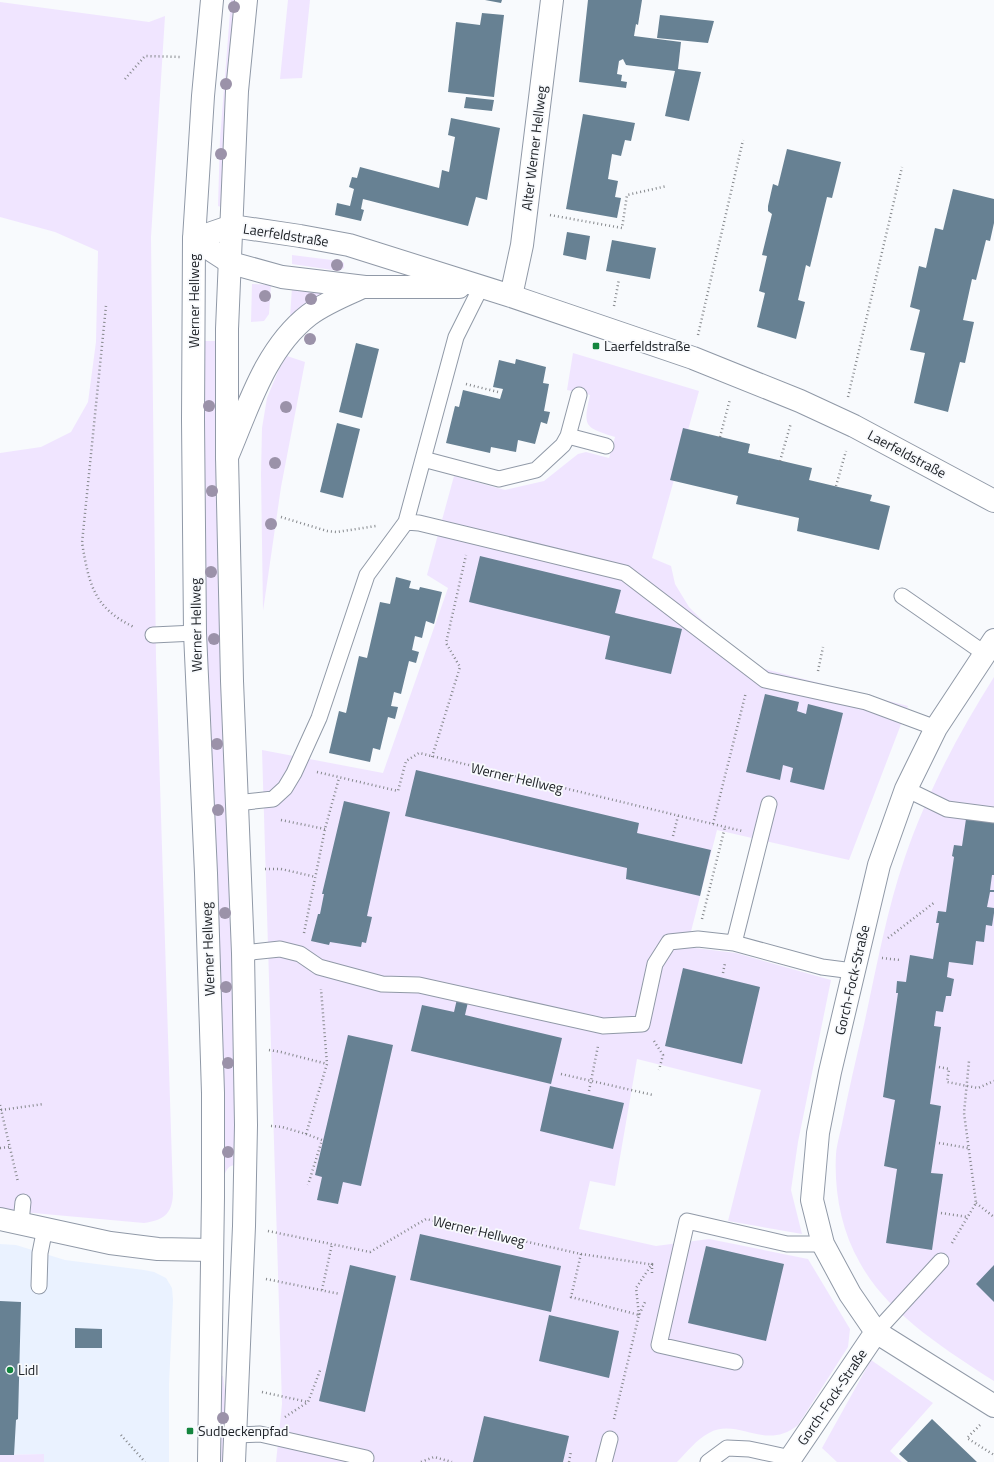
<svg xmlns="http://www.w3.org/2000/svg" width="994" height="1462" font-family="'Titillium Web',sans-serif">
<rect width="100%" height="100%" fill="#f8fafd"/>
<path fill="#eaf2ff" d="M0,1244L16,1245L65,1260L144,1270L154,1272L166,1278L172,1288L173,1300L169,1384V1462H44V1454L0,1455Z"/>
<path fill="#f0e5ff" d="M231,0H238L221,207L218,206L220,139Z
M288,0H310L302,78L280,79Z
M0,2L149,22L165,16L151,237L156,658L173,1194C172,1215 163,1220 144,1223L0,1210V453L41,447L71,432L88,402L96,342L98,251L55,232L0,217Z
M292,255L340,261L344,263V268L339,271L292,264Z
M252,284L271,285L269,314L264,321L251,322Z
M292,287L326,289V294L290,318Z
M202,341H221L238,1165C229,1165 227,1168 224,1176L202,551Z
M573,353L699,391L652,558L671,566L675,584L689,607L746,664L908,706L849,860L717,830L687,947L736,953L831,980L798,1142L791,1190L802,1234L728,1221L761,1090L637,1059L615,1186L590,1181L579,1229L656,1246L709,1239L808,1259L850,1329L848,1347L798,1425C765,1452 738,1417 709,1433C696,1440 687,1452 677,1462H276L282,1404L262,750L383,773L448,588L427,575L454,476L505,490L544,481L578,454L586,452L609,458L615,437C584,427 583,427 590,395L567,390Z
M287,356L305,362L281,487L263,611L261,474L262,428L267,398L279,369Z
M994,677V1381C946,1350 888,1314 860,1263C841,1230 834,1191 836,1154C837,1143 841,1130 843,1119C849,1089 856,1059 863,1029C876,971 886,912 905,857C927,793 958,734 994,677Z
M871,1360L933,1403L890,1451L902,1462H837L822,1448Z
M220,1376H223L228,1413L225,1462H216Z
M44,1454V1462H0V1455Z"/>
<path fill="#678193" d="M485,0H502L501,3Z
M588,0H642L638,25L636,24L634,36L681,42L678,69L701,72L689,121L665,116L675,71L626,65L623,59L619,61L617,74L622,75L621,81L627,82L626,88L579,82Z
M482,13L504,15L494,97L448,92L456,22L480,25Z
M660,15L714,21L708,43L657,38Z
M466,97L494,100L492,111L464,108Z
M583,114L635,123L631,141L625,140L621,156L612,154L608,179L618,181L615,197L621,198L617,218L566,209Z
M451,118L500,128L487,200L476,197L468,226L363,199L361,209L364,210L361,221L335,215L337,203L350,206L354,189L349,187L352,177L357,178L360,167L439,188L442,170L449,172L455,137L448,135Z
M787,149L841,162L832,198L827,197L810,267L806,265L798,300L805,302L796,339L757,327L765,293L759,291L767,256L762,255L772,214L768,211V206L773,184L778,186Z
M953,189L994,199V223L990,241L986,240L976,280L972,279L963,320L974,322L965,363L960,362L948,412L914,403L925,353L910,350L920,310L910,307L919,266L926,268L935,228L943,230Z
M567,232L590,236L586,260L563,255Z
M612,240L656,248L650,279L606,271Z
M356,343L379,349L362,418L339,412Z
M516,359L546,367L543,383L549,384L544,411L550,412L547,424L541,422L535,444L518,440L516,452L491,447L490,453L446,443L455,406L459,407L463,390L500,399L503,389L493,387L499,360L515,364Z
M337,423L360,429L343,498L320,492Z
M683,428L750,444L748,453L812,468L809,480L872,495L870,501L890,506L879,550L797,531L799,518L736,504L738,496L670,480Z
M480,556L621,590L615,613L682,629L671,674L605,659L610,636L469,602Z
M396,577L411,581L409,588L419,590L420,587L442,592L434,624L426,621L422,638L415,636L412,650L419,652L416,663L409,661L401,694L394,692L391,706L398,707L395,719L388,717L380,750L373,748L370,762L329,753L339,711L346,713L359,656L367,658L380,602L390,604Z
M765,694L799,702L797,711L806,714L808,704L843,713L824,790L790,782L793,768L783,765L780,780L746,772Z
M416,770L639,823L637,833L711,850L700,896L626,879L627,868L405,816Z
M344,801L390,812L367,916L372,917L366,943L362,942L361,947L330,942L329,945L311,941L318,914H320L324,894H322Z
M966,819L994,823V875H992L990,890H994V892H990L987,907L994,908V913L992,926L986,925L984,942L976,941L973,965L949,962L947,977L954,979L951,996H946L943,1012L936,1011L934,1026L941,1027L930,1104L941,1106L931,1173L943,1174L932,1250L886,1243L897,1169L884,1166L895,1100L883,1097L898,993H896L897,981L906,982L910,955L933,959L939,923H936L938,911L946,912L954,857L952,856L954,845L962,846Z
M683,968L760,987L742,1064L665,1046Z
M457,999L468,1002L465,1015L562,1038L551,1084L411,1051L422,1005L454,1012Z
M348,1035L393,1045L361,1186L343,1182L338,1204L317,1200L322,1177L315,1175Z
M550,1086L624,1103L613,1149L540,1131Z
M420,1234L561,1266L551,1312L410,1280Z
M706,1246L784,1264L766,1341L688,1323Z
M350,1265L396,1276L365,1412L319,1401Z
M994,1265V1302L976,1284Z
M0,1301L21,1302L18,1419L16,1420L14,1455H0Z
M549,1315L619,1331L609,1378L539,1361Z
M75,1328L102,1329V1348H75Z
M484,1416L569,1436L563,1462H473Z
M932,1419L977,1462H908L899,1454Z"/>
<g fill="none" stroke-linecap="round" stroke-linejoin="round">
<g stroke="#9099a7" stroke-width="17">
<path id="service" d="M568,436L606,446
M423,459L499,479L536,470L563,445L568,436L579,395
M406,522L419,523L625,573L765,680L866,702L936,728
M902,596L984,653
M153,635L195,633
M906,789L947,809L994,815
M236,803L273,799L285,788L294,773L319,718L367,575L406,522L456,337L481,287
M734,943L769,804
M243,953L280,949L300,954L319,967L382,984L419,985L603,1026L642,1024L655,964L669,942L698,939L734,943L822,967L853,971
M21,1222L23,1202
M39,1286L40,1253L45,1228
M876,1332L941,1261
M735,1362L659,1345L687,1221L787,1244H823
M236,1435L260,1434L366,1458
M604,1462L610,1439
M708,1462L727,1448L749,1449L791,1458"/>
</g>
<g stroke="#9099a7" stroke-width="24">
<path id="minor" d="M194,239L232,226L300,236L349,245L511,296L693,358L800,401L854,426L994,501
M194,239L231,263L282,277L365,287H459
M511,296L522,245L552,0
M227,457C248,408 265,349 309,315C325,303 345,295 363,287
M994,640L936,728L906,789L879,865L830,1072L818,1133L812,1200L823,1244L850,1294L876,1332L994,1406
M0,1219L110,1243L158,1249L212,1250
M788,1462L876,1332"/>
</g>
<g stroke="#9099a7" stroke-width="24">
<path id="secondary" d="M209,1462L213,1197V1093L206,873L195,633L193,420L194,239L203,96L212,0
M234,1462L244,1226L246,1125L243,953L232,681L227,457V329L237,91L246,0"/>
</g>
<path stroke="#85888c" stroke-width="2.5" stroke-dasharray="1 3" stroke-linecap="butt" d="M125,79L145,56L182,57
M550,215L622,228L627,195L667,186
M106,306L82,543C89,583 93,608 134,627
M614,306L619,279
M698,335L743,140
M466,384L498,392
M848,397L902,167
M720,437L730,399
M780,461L791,423
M836,486L846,451
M281,517L327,531L337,532L376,526
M818,671L823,647
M432,757L460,667L446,643L466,555
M317,772L398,791L406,761L419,753L742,831
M281,820L325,829
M713,824L746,692
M673,836L678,816
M265,869H281L316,877
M702,919L725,827
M304,933L325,829L339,778
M888,938L935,902
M882,958L900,960
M723,973L725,963
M654,1041L663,1055L659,1070
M269,1050L281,1052L327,1064
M939,1067L949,1069L947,1082L978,1088L994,1081
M561,1074L653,1095
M589,1091L598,1046
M0,1105L18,1182
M1,1110L44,1104
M271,1126L282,1127L306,1134L327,1064L321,989
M306,1134L322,1140L308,1185
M939,1143L968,1148
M0,1148L10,1147
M976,1203L994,1217
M941,1213L968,1217
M268,1231L370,1252L426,1219L581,1254L655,1265
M952,1243L976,1203L964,1113L969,1061
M581,1254L571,1297L639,1315
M266,1279L340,1294
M322,1290L332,1244
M639,1315L636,1288L652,1264V1273
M262,1392L308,1402
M285,1417L308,1402L321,1368
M614,1419L639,1315L645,1302
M980,1425L967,1438L994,1455
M121,1435L145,1462
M421,1462L434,1457L452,1462
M569,1462L571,1451"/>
<use href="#service" stroke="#fff" stroke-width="15"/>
<use href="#minor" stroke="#fff" stroke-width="22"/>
<use href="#secondary" stroke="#fff" stroke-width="22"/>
</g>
<g fill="#9b92a9">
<circle cx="234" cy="7" r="6"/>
<circle cx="226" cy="84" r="6"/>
<circle cx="221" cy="154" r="6"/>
<circle cx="337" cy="265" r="6"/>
<circle cx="265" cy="296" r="6"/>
<circle cx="311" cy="299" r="6"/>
<circle cx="310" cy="339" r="6"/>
<circle cx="209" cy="406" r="6"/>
<circle cx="286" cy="407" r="6"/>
<circle cx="275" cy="463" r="6"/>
<circle cx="212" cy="491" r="6"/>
<circle cx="271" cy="524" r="6"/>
<circle cx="211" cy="572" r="6"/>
<circle cx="214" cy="639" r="6"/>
<circle cx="217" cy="744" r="6"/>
<circle cx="218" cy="810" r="6"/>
<circle cx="225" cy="913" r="6"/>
<circle cx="226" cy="987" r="6"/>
<circle cx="228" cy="1063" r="6"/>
<circle cx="228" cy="1152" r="6"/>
<circle cx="223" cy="1418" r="6"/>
</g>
<g fill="#14853e" stroke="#f8fafd" stroke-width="1.5">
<rect x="592" y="342" width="8" height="8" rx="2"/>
<circle cx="10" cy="1370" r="4"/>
<rect x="186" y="1427" width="8" height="8" rx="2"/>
</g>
<g text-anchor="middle" stroke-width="3.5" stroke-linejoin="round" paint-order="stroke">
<g font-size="14" fill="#202429" stroke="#f8fafd">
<text transform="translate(534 148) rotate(-83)" y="5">Alter Werner Hellweg</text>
<text transform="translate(286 235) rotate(9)" y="5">Laerfeldstraße</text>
<text transform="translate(194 301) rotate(-90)" y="5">Werner Hellweg</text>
<text transform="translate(907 454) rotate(28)" y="5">Laerfeldstraße</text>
<text transform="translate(196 625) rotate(-91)" y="5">Werner Hellweg</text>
<text transform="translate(517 778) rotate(13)" y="5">Werner Hellweg</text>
<text transform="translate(208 949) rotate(-92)" y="5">Werner Hellweg</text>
<text transform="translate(852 980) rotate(-77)" y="5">Gorch-Fock-Straße</text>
<text transform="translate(479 1231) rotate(13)" y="5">Werner Hellweg</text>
<text transform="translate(832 1397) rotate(-56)" y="5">Gorch-Fock-Straße</text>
</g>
<g font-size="14" fill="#202429" stroke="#f8fafd" text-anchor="start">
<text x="604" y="351">Laerfeldstraße</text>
<text x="18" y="1375">Lidl</text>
<text x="198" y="1436">Sudbeckenpfad</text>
</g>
</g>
</svg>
